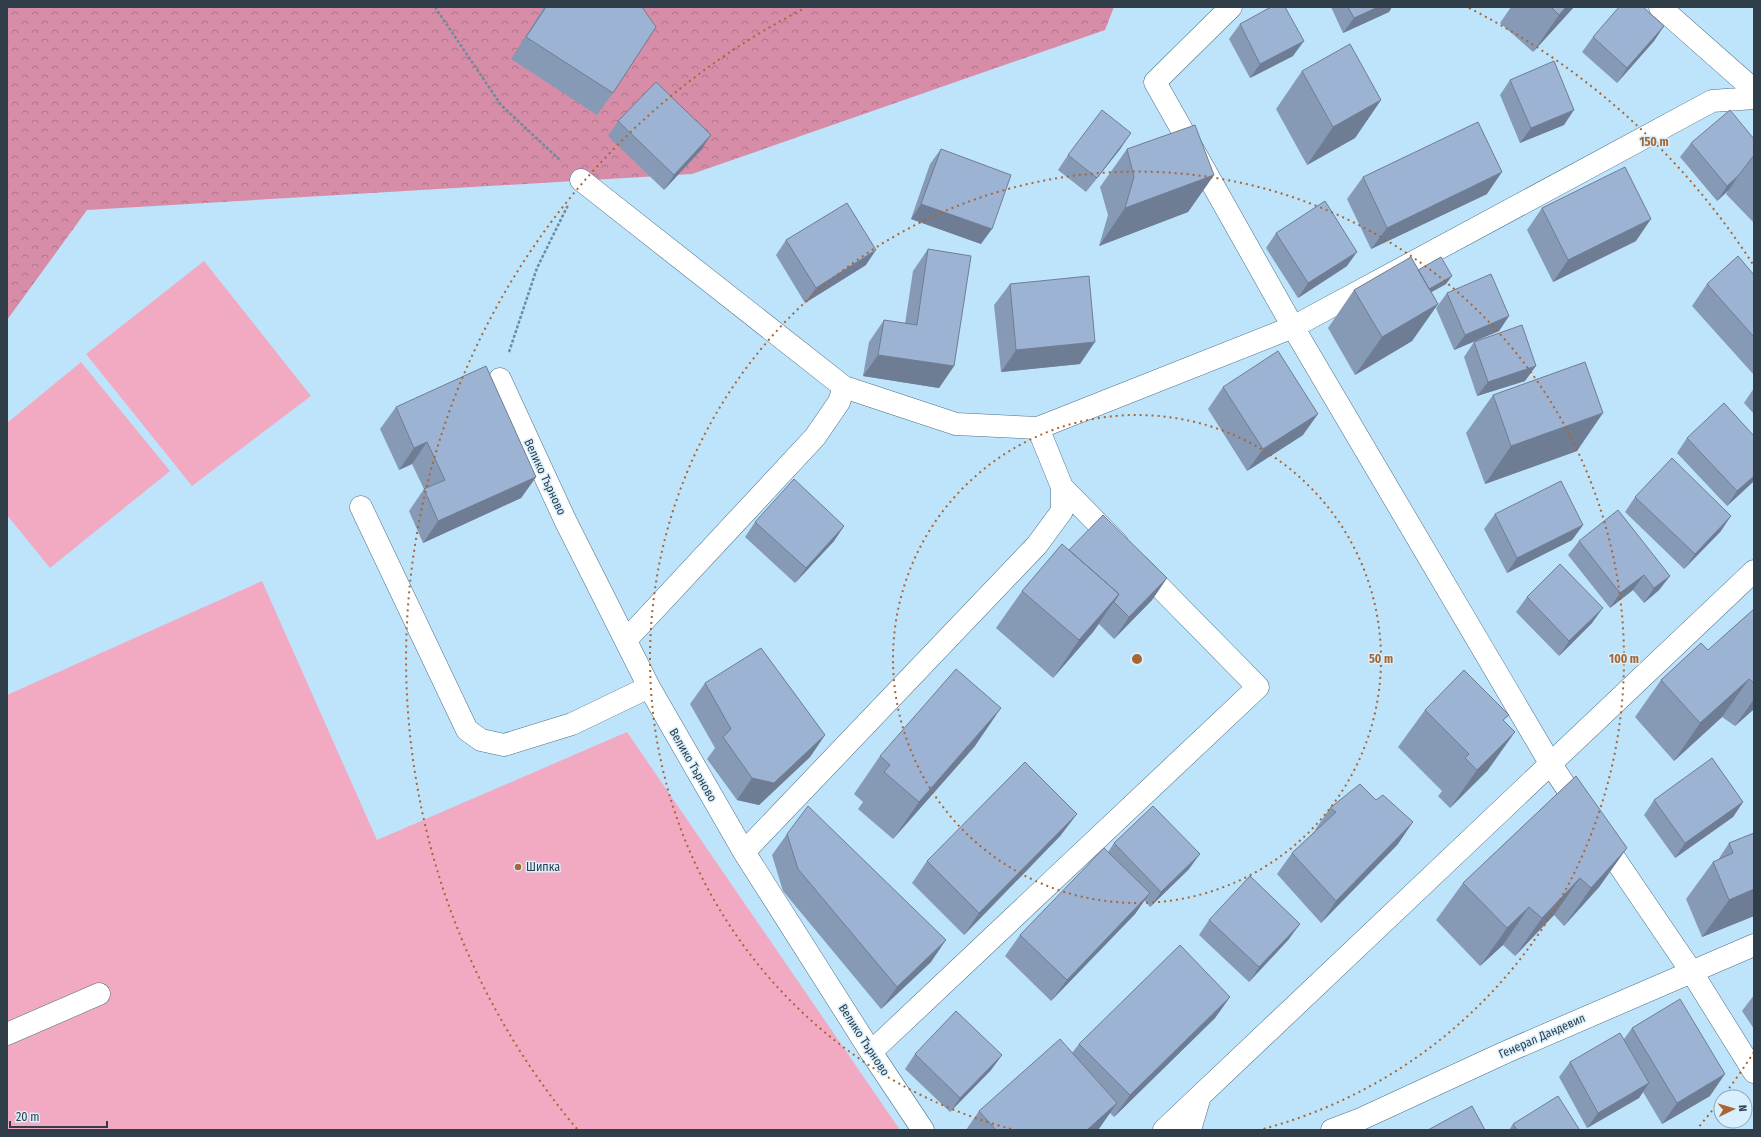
<svg xmlns="http://www.w3.org/2000/svg" width="1761" height="1137" font-family="'Fira Sans Condensed',sans-serif">
<defs>
<pattern id="forest-crowns" width="20" height="18" patternUnits="userSpaceOnUse"><rect width="20" height="18" fill="#d78da7"/><path d="M2 6a3 3 0 1 1 6 0M12 15a3 3 0 1 1 6 0" fill="none" stroke="#af758a"/></pattern>
</defs>
<rect width="100%" height="100%" fill="#bee4fc"/>
<path fill="url(#forest-crowns)" d="M7,7H1114L1105,30L692,174L87,210L7,320Z"/>
<path fill="#f2a9c2" d="M204,261L311,396L192,486L86,354Z
M81,362L170,471L50,568L7,515V423Z
M262,581L377,840L627,732L900,1130H7V695Z"/>
<g fill="none" stroke-linecap="round" stroke-linejoin="round">
<g stroke="#4d6f85" stroke-width="23">
<path id="minor" d="M1231,7L1155,82L1293,327L1550,763L1582,811
M1660,7L1754,90
M581,180L844,387L956,424L1038,428L1293,327L1712,101L1754,98
M500,379L565,520L649,687L744,852L871,1052L923,1130
M1062,487L1117,543
M361,507L467,730L481,740L504,745L572,724L649,687
M626,640L815,437L839,402L844,387
M1600,837L1691,971L1754,1072
M744,852L1037,545L1062,511V487L1038,428
M7,1034L99,994
M871,1052L1258,687L1140,567
M1164,1130L1754,571
M1190,1130L1200,1096
M1332,1130L1361,1119L1506,1052L1754,945"/>
</g>
<path stroke="#718b9b" stroke-width="2.5" stroke-dasharray="3 2" stroke-linecap="butt" d="M435,7L501,105L561,161
M509,352L537,268L568,205"/>
<use href="#minor" stroke="#fff" stroke-width="22"/>
</g>
<path fill="#879ab5" d="M544,7H642L613,93L597,115L511,59Z
M1331,7H1392L1389,12L1343,33Z
M1511,7H1574L1533,52L1500,23Z
M1240,24L1293,56L1250,78L1229,39Z
M1664,26L1654,41L1617,83L1582,52L1593,37Z
M1302,71L1381,100L1355,138L1307,165L1276,109Z
M1510,80L1564,125L1520,143L1500,95Z
M618,121L701,150L664,190L608,136Z
M1754,139V223L1726,194L1729,190L1717,201L1680,157L1691,143Z
M1121,148L1086,192L1058,170L1068,155Z
M941,149L981,244L911,219L930,164Z
M1127,149L1214,175L1188,212L1099,246L1108,215L1100,187Z
M1363,177L1487,194L1371,249L1347,199Z
M1542,208L1636,241L1553,282L1527,230Z
M1276,233L1347,266L1298,298L1266,248Z
M786,240L866,265L805,303L776,255Z
M928,249L954,366L939,388L863,376L869,342L884,320L905,324L913,271Z
M1418,270L1446,284L1431,292L1438,304L1412,341L1355,375L1328,328L1354,290Z
M1754,275V375L1692,306L1707,284Z
M1010,284L1080,364L1001,372L994,305Z
M1447,293L1509,316L1499,331L1454,350L1436,308Z
M1474,342L1525,381L1477,396L1464,357Z
M1223,387L1303,435L1247,471L1208,409Z
M1754,388V414L1744,403Z
M1493,395L1577,451L1485,484L1466,433Z
M396,407L536,477L521,498L423,543L409,511L424,489L412,464L399,470L380,429Z
M1687,438L1754,481L1727,506L1677,453Z
M1635,497L1721,531L1684,569L1625,512Z
M1495,514L1583,525L1572,540L1507,573L1484,529Z
M755,522L844,526L834,541L795,583L745,537Z
M1579,541L1670,576L1659,590L1644,603L1633,590L1610,608L1568,555Z
M1069,550L1167,578L1152,600L1114,639L1099,624L1093,632L1053,678L996,628L1022,591Z
M1527,597L1592,623L1559,656L1516,612Z
M1754,609V709L1735,726L1722,717L1674,761L1635,717L1661,680L1708,650Z
M705,683L825,735L810,757L759,805L737,800L707,759L715,748L690,704Z
M1425,710L1504,722L1488,770L1450,808L1438,796L1442,791L1398,747Z
M975,746L893,839L858,809L863,802L854,794L880,756Z
M1576,776L1600,886L1564,926L1554,915L1515,956L1503,945L1480,966L1436,920L1463,883Z
M1654,800L1743,802L1733,817L1675,858L1644,815Z
M1330,808L1398,844L1321,923L1277,874L1292,853L1316,830H1315Z
M1754,833V916L1702,937L1686,899L1713,862L1718,860L1729,843Z
M787,834L931,962L881,1009L783,891L772,855Z
M1061,835L964,935L912,883L927,861Z
M1114,843L1189,869L1150,907L1144,900L1135,914L1051,1001L1005,956L1020,935L1108,852Z
M1209,920L1289,939L1249,982L1199,935Z
M1754,995V1029L1742,1011Z
M1230,997L1215,1018L1114,1117L1110,1113L1098,1130H966L979,1111L1072,1053L1079,1044Z
M1632,1028L1710,1096L1662,1124L1643,1092L1639,1098L1587,1128L1559,1077L1570,1062L1624,1039Z
M915,1054L1002,1055L991,1070L950,1112L905,1069Z
M1513,1124L1578,1130H1509Z"/>
<path fill="#6e7d94" d="M1378,7H1392L1389,12L1343,33L1354,18Z
M1566,7H1574L1533,52L1559,15Z
M1664,26L1654,41L1617,83L1627,68Z
M1304,41L1293,56L1250,78L1260,64Z
M1381,100L1355,138L1307,165L1333,127Z
M1574,110L1564,125L1520,143L1531,128Z
M1131,133L1121,148L1086,192L1097,178Z
M711,135L701,150L664,190L674,175Z
M1502,172L1487,194L1371,249L1387,228Z
M1214,175L1188,212L1099,246L1125,208Z
M1739,175L1729,190L1717,201L1727,186Z
M921,204L992,229L981,244L911,219Z
M1651,219L1636,241L1553,282L1568,260Z
M876,250L866,265L805,303L816,288Z
M1357,252L1347,266L1298,298L1308,283Z
M1452,276L1446,284L1410,304L1416,297Z
M1438,304L1412,341L1355,375L1382,337Z
M1509,316L1499,331L1454,350L1465,335Z
M1095,342L1080,364L1001,372L1016,350Z
M878,355L954,366L939,388L863,376Z
M1536,366L1525,381L1477,396L1488,382Z
M1603,413L1577,451L1485,484L1511,446Z
M1318,414L1303,435L1247,471L1263,449Z
M427,442L412,464L399,470L414,448Z
M1754,476V481L1727,506L1737,491Z
M536,477L521,498L423,543L438,521Z
M1731,516L1721,531L1684,569L1695,554Z
M1583,525L1572,540L1507,573L1517,558Z
M844,526L834,541L795,583L806,568Z
M1644,575L1633,590L1610,608L1620,593Z
M1670,576L1659,590L1644,603L1654,588Z
M1167,578L1152,600L1114,639L1129,617Z
M1119,594L1093,632L1053,678L1079,640Z
M1603,608L1592,623L1559,656L1569,641Z
M1749,679L1722,717L1674,761L1700,723Z
M1754,699V709L1735,726Z
M1001,708L975,746L893,839L919,802Z
M1515,732L1488,770L1450,808L1477,770Z
M825,735L810,757L759,805L737,800L752,778Z
M1743,802L1733,817L1675,858L1685,843Z
M1077,814L1061,835L964,935L979,913Z
M1413,822L1398,844L1321,923L1336,901Z
M1627,848L1600,886L1564,926L1591,888Z
M1200,854L1189,869L1150,907L1161,892Z
M1580,878L1554,915L1515,956L1542,918Z
M1754,889V916L1702,937L1729,900Z
M1150,893L1135,914L1051,1001L1067,980Z
M1529,907L1503,945L1480,966L1507,928Z
M1300,924L1289,939L1249,982L1259,967Z
M946,940L931,962L881,1009L897,987Z
M1230,997L1215,1018L1114,1117L1130,1095Z
M1002,1055L991,1070L950,1112L960,1098Z
M1725,1074L1710,1096L1662,1124L1677,1103Z
M1649,1083L1639,1098L1587,1128L1598,1113Z
M1117,1103L1098,1130H1087Z"/>
<path fill="#9db3d3" stroke="#6e7d94" d="M546,7H642L656,27L613,93L526,37Z
M1271,7H1285L1304,41L1260,64L1240,24Z
M1348,7H1378L1354,18Z
M1551,7H1566L1559,15Z
M1619,7H1643L1664,26L1627,68L1593,37Z
M1350,44L1381,100L1333,127L1302,71Z
M1554,61L1574,110L1531,128L1510,80Z
M656,82L711,135L674,175L618,121Z
M1102,110L1131,133L1097,178L1068,155Z
M1730,110L1754,139V155L1739,175L1727,186L1691,143Z
M1478,122L1502,172L1387,228L1363,177Z
M1195,125L1214,175L1125,208L1134,177L1127,149Z
M941,149L1011,175L992,229L921,204Z
M1625,167L1651,219L1568,260L1542,208Z
M1325,201L1357,252L1308,283L1276,233Z
M847,203L876,250L816,288L786,240Z
M928,249L971,256L954,366L878,355L884,320L917,325Z
M1738,256L1754,275V337L1707,284Z
M1411,257L1438,304L1382,337L1354,290Z
M1441,257L1452,276L1429,289L1418,270Z
M1491,274L1509,316L1465,335L1447,293Z
M1089,276L1095,342L1016,350L1010,284Z
M1522,325L1536,366L1488,382L1474,342Z
M1278,351L1318,414L1263,449L1223,387Z
M1585,362L1603,413L1511,446L1493,395Z
M486,366L536,477L438,521L424,489L445,480L427,442L414,448L396,407Z
M1724,403L1754,436V476L1737,491L1687,438Z
M1672,458L1731,516L1695,554L1635,497Z
M794,479L844,526L806,568L755,522Z
M1561,481L1583,525L1517,558L1495,514Z
M1618,510L1670,576L1654,588L1644,575L1620,593L1579,541Z
M1103,515L1167,578L1129,617L1114,602L1119,594L1069,550Z
M1062,544L1119,594L1079,640L1022,591Z
M1560,564L1603,608L1569,641L1527,597Z
M1754,609V683L1749,679L1700,723L1661,680L1701,643L1708,650Z
M761,648L825,735L774,783L752,778L723,737L731,729L705,683Z
M956,669L1001,708L919,802L884,772L890,765L880,756Z
M1464,670L1509,715L1503,720L1515,732L1477,770L1465,758L1469,754L1425,710Z
M1712,758L1743,802L1685,843L1654,800Z
M1025,762L1077,814L979,913L927,861Z
M1576,776L1627,848L1591,888L1580,878L1542,918L1529,907L1507,928L1463,883Z
M1360,784L1376,800L1383,795L1413,822L1336,901L1292,853L1336,812L1330,808Z
M808,806L946,940L897,987L798,869L787,834Z
M1153,806L1200,854L1161,892L1114,843Z
M1754,833V889L1729,900L1713,862L1733,853L1729,843Z
M1104,848L1150,893L1067,980L1020,935Z
M1250,876L1300,924L1259,967L1209,920Z
M1180,945L1230,997L1130,1095L1079,1044Z
M1680,999L1725,1074L1677,1103L1632,1028Z
M956,1011L1002,1055L960,1098L915,1054Z
M1620,1033L1649,1083L1598,1113L1570,1062Z
M1060,1039L1117,1103L1087,1130H996L979,1111Z
M1558,1096L1579,1129L1576,1130H1517L1513,1124Z
M1472,1106L1485,1130H1428Z"/>
<g fill="none" stroke="#a86632" stroke-width="2" stroke-dasharray="2 4">
<circle cx="1137" cy="659" r="244"/>
<path d="M1011 1129A487 487 0 1 1 1263 1129"/>
<path d="M1754 1052A731 731 0 0 1 1697 1129M577 1129A731 731 0 0 1 805 8M1469 8A731 731 0 0 1 1754 266"/>
</g>
<circle fill="#a86632" stroke="#d8effe" stroke-width="1.5" cx="518" cy="867" r="4"/>
<g text-anchor="middle" stroke-width="3" stroke-linejoin="round" paint-order="stroke">
<g font-size="12" fill="#2f3e48" stroke="#d8effe">
<text transform="translate(545 477) rotate(65)" y="4">Велико Търново</text>
<text transform="translate(693 765) rotate(60)" y="4">Велико Търново</text>
<text transform="translate(1542 1036) rotate(-24)" y="4">Генерал Дандевил</text>
<text transform="translate(864 1040) rotate(57)" y="4">Велико Търново</text>
</g>
<g font-size="12" fill="#2f3e48" stroke="#d8effe" text-anchor="start">
<text x="526" y="871">Шипка</text>
</g>
</g>
<circle cx="1137" cy="659" r="6" fill="#a86632" stroke="#d8effe" stroke-width="2"/>
<g font-size="12" text-anchor="middle" font-weight="bold" fill="#a86632" stroke="#d8effe" stroke-width="3" stroke-linejoin="round" paint-order="stroke">
<text x="1654" y="146">150 m</text>
<text x="1381" y="663">50 m</text>
<text x="1624" y="663">100 m</text>
</g>
<rect width="1761" height="1137" fill="none" stroke="#2f3e48" stroke-width="16"/>
<g transform="translate(1733 1109) rotate(85)"><circle r="19" fill="#d8effe" stroke="#94a8b5"/>
<path d="M0-3L7 15L0 10L-7 15Z" fill="#a86632"/>
<text y="-6" font-size="11" font-weight="bold" text-anchor="middle" fill="#2f3e48">N</text>
</g>
<path d="M10 1121v6h97v-6" fill="none" stroke="#2f3e48" stroke-width="2"/>
<text x="16" y="1121" font-size="12" fill="#2f3e48" stroke="#d8effe" stroke-width="3" paint-order="stroke">20 m</text>
</svg>
